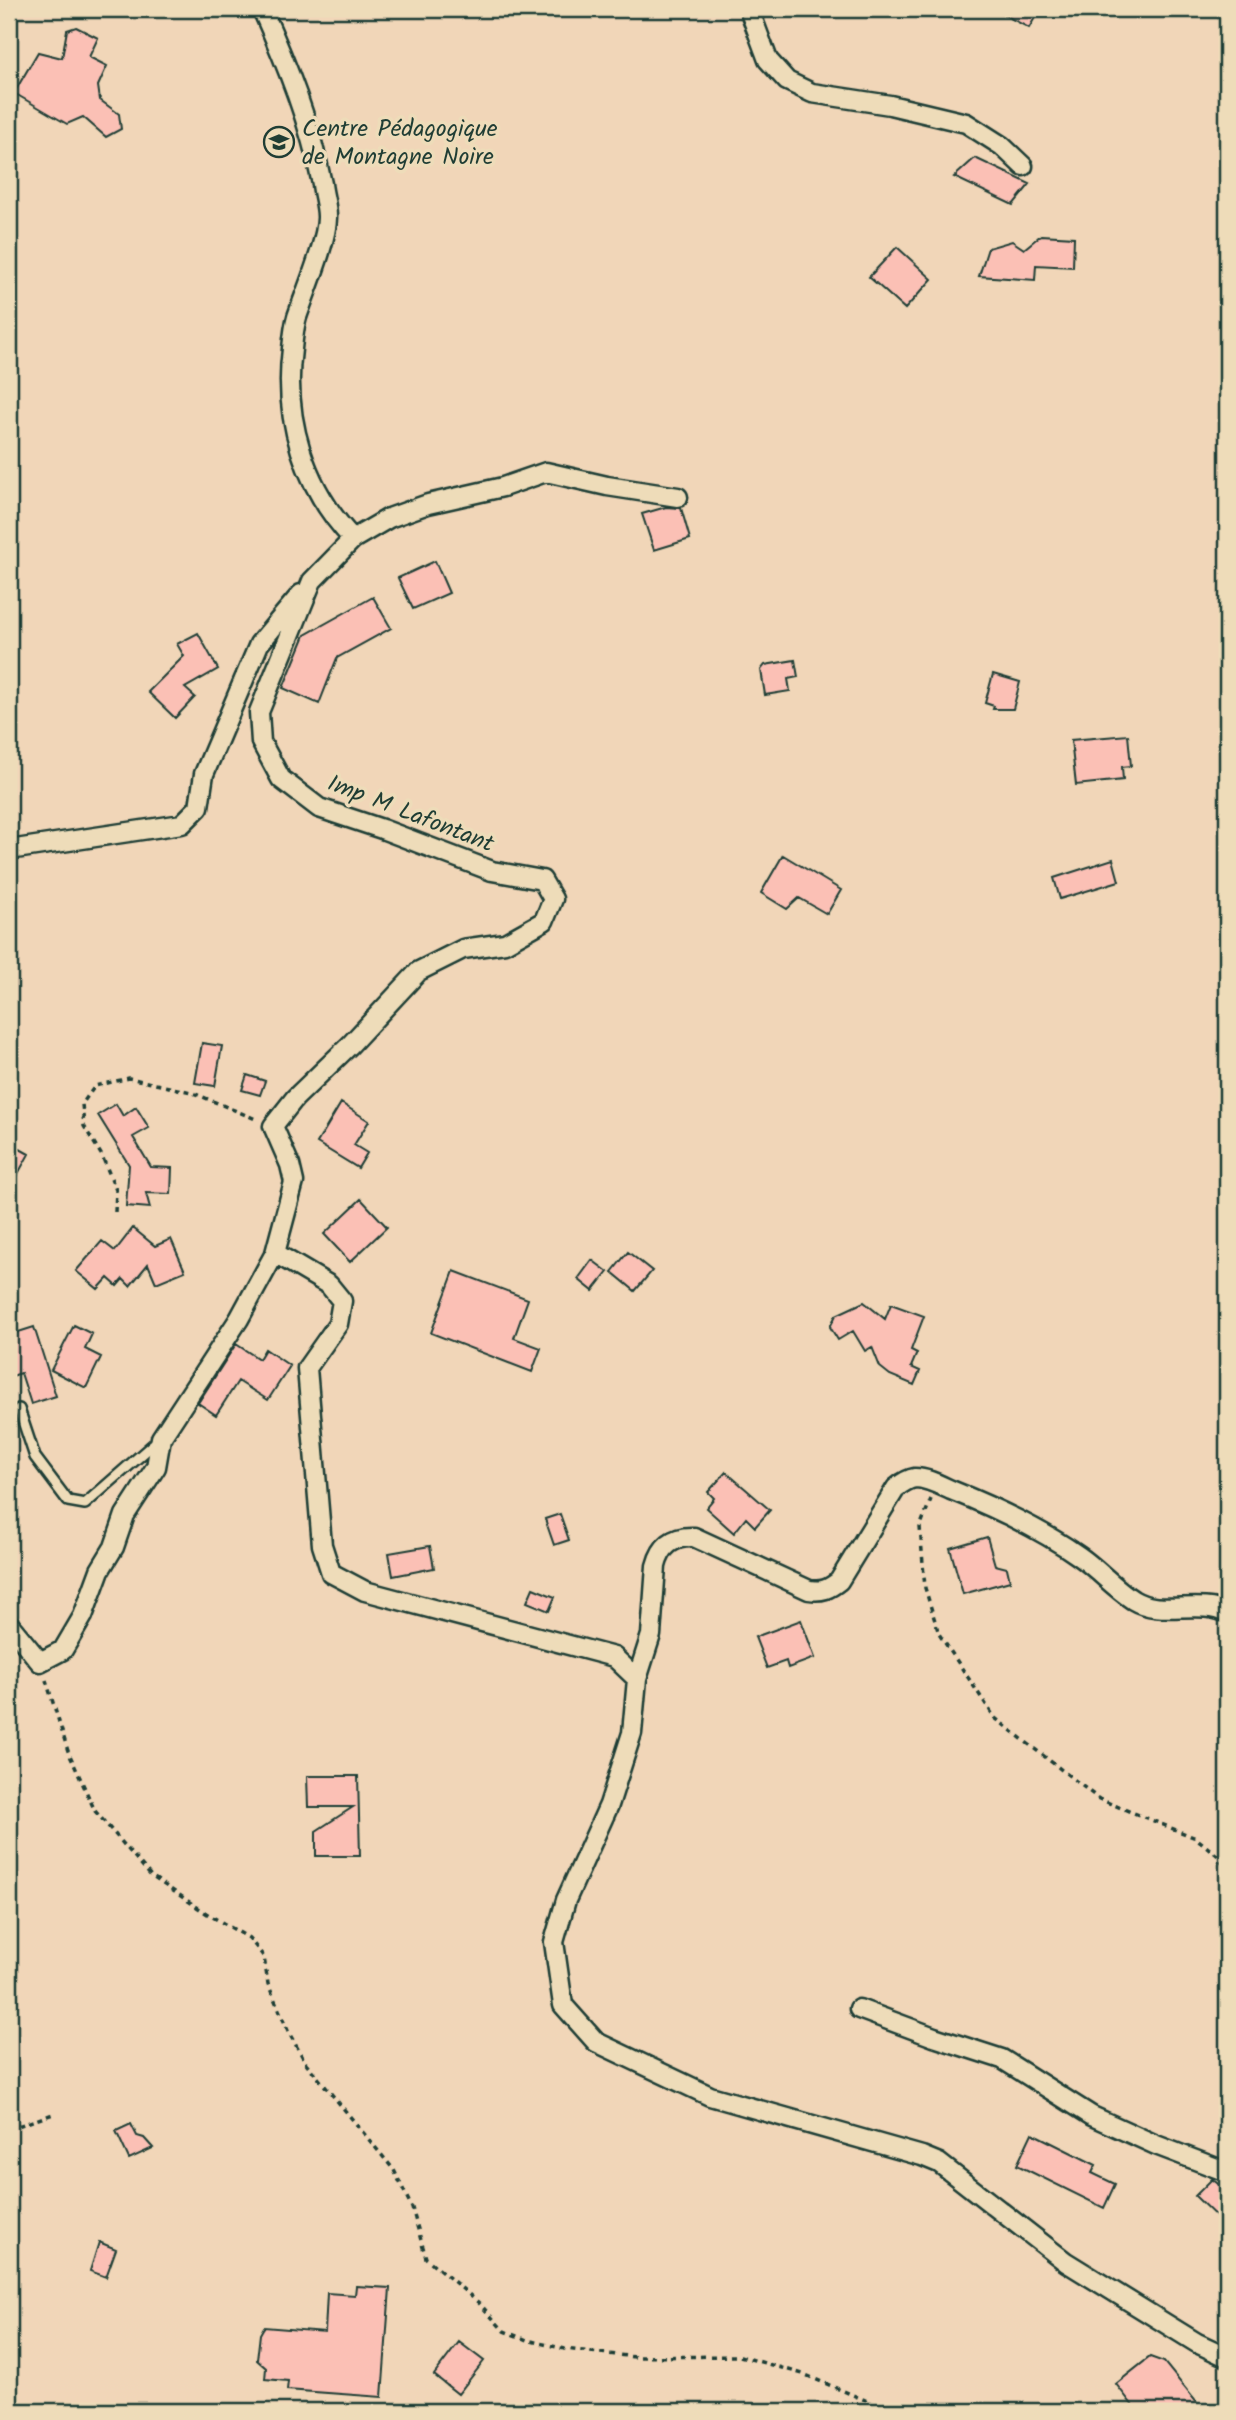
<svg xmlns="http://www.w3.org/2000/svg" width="1236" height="2420" font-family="Kalam,sans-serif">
<rect width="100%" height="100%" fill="#f1d6b8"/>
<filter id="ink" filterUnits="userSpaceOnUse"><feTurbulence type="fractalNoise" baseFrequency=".0143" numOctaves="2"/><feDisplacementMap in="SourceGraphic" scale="14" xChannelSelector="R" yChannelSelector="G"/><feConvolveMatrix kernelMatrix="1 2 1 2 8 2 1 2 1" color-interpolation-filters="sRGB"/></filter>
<g filter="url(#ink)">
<path fill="#fbc0b5" stroke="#1f3d34" stroke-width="2" d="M993,9H1040L1029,28Z
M76,27L98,38L89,57L107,66L98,86L100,100L119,114L121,129L106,137L83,117L67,124L14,93L38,52L62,58L67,30Z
M975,158L1030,184L1013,205L954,177Z
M1041,235L1074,237L1073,267L1036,265L1035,280L979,276L988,248L1012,241L1024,249Z
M897,247L932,279L905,309L869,277Z
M666,507L681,508L690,539L654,550L642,514Z
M435,561L449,593L413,609L398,578Z
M373,597L391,628L337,658L319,704L283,688L305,635Z
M198,633L218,669L185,688L195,697L175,718L148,692L184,656L177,644Z
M795,660L798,677L788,679L790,691L765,695L761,670L765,665Z
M993,674L1020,682L1013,709H993L994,706L985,703Z
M1128,735L1131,766L1122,767L1123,780L1076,785L1071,740Z
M783,855L841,890L827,914L799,898L787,909L761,893Z
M1113,859L1119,881L1060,899L1054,878Z
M202,1043L222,1046L215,1086L195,1083Z
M247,1075L265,1081L260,1095L242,1090Z
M341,1103L369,1121L354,1145L367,1153L358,1168L317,1143Z
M116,1104L123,1116L136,1107L149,1128L133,1137L151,1167L172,1168L171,1194L146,1193L150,1208L126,1206L129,1165L98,1115Z
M9,1143L29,1154L9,1190Z
M361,1199L387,1227L350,1262L324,1234Z
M133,1228L155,1246L171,1239L185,1271L156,1283L148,1264L130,1286L123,1279L117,1286L108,1278L98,1289L76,1271L102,1241L115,1251Z
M628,1252L652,1271L635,1291L612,1272Z
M592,1260L608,1272L593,1291L578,1279Z
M454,1271L528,1299L514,1338L541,1348L532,1372L431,1333Z
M864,1302L885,1319L891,1304L924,1316L911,1350L917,1353L911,1367L920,1371L914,1385L890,1375L880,1367L872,1347L865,1351L853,1331L838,1340L830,1327L836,1315Z
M74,1325L92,1334L85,1349L101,1357L86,1388L51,1370Z
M34,1327L56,1396L31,1404L21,1373L9,1377V1335Z
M236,1344L259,1359L265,1349L290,1366L268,1400L238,1381L216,1415L198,1403Z
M726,1472L770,1510L755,1527L746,1518L734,1533L706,1508L714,1498L708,1492Z
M560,1514L569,1540L554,1545L545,1519Z
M987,1537L995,1565L1007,1568L1010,1581L963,1594L950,1548Z
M430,1546L434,1568L393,1576L389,1553Z
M533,1588L555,1597L549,1611L527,1602Z
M801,1620L815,1658L788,1668L786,1661L767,1668L755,1637Z
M307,1776H358L360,1856H316V1831L353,1807H308Z
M131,2124L137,2136L144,2138L153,2148L129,2159L116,2131Z
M1032,2133L1096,2165L1092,2173L1115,2184L1104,2208L1017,2165Z
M1212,2179L1227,2191V2227L1195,2196Z
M99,2242L116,2249L106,2277L90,2271Z
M356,2286L390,2288L382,2397L287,2390L288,2381L265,2379L266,2368L257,2360L260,2334L264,2327L325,2332L327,2293L355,2295Z
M459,2342L484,2361L458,2394L434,2375Z
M1150,2357L1164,2362L1198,2404L1181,2411H1137L1116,2384Z"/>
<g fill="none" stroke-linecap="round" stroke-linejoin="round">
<g stroke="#1f3d34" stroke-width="14">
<path id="lane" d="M19,1409L35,1457L68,1501L85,1504L157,1441"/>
</g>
<g stroke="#1f3d34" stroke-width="23">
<path id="street" d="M749,9L768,60L787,81L812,93L890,105L966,123L1002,146L1023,166
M353,539L389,518L428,504L503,487L546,472L607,486L678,497
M9,850L182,824L199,807L204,774L259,644L301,594
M275,1253L329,1285L342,1301L338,1324L307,1368L322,1545L331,1573L365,1591L614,1657L637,1679L632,1733L609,1805L566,1900L554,1942L563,2005L596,2042L710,2096L922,2156L939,2163L1066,2262L1197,2343L1227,2357
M9,1624L40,1662L63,1650L83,1616L100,1570L114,1547L125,1515L156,1467L161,1438L239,1319L275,1253L294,1182L290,1165L273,1126L295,1098L350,1045L419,971L463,949L505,943L544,921L553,899L542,880L492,871L382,829L319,808L281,779L261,742L259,712L312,581L353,539C304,488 283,418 292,349C293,338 294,327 297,317C305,293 328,239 327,216C327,206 323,194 322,184C310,123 287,65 262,9
M637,1679L651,1635L656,1566C661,1546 673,1536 694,1537L809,1590C822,1592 829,1589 839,1581L896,1488C902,1483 908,1479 915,1478C927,1478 940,1485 951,1490C996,1508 1039,1528 1079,1556C1098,1569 1113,1587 1133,1600C1161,1617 1198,1599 1227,1613
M859,2009L934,2037L1002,2059L1092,2116L1156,2145L1227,2172"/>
</g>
<path stroke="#1f3d34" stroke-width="3.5" stroke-dasharray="5 5" stroke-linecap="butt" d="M115,1212L116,1190L102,1156L84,1126L82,1104L95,1086L129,1078L191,1092L258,1120
M931,1499L920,1527L925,1588L939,1634L995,1718L1099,1799L1196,1838L1217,1855L1227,1871
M46,1680L68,1751L95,1811L151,1876L209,1915L249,1938L264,1957L268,1984L289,2033L306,2063L394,2170L412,2208L426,2258L479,2303L504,2331L527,2340L565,2349L635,2357L740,2356L803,2374L891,2411
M9,2129L56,2113"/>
<use href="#lane" stroke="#eedcb9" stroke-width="9"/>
<use href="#street" stroke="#eedcb9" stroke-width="18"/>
</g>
</g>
<defs>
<g id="school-ring" transform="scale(1.575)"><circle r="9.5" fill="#eedcb9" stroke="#1f3d34" stroke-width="1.5"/><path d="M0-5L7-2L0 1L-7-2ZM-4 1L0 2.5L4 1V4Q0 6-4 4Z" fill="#1f3d34"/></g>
</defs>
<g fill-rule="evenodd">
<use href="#school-ring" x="279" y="142"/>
</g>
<g text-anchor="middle" stroke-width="7" stroke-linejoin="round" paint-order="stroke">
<g font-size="24" fill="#1f3d34" stroke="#eedcb9" text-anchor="start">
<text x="302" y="136">Centre Pédagogique<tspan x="302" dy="28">de Montagne Noire</tspan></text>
</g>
<g font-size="24" fill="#1f3d34" stroke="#eedcb9">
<text transform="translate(411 813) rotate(21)" y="8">Imp M Lafontant</text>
</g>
</g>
<rect width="1236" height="2420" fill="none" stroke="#eedcb9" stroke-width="35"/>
<rect x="18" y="18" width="1201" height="2385" fill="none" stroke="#1f3d34" stroke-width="2.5" filter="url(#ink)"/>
</svg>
